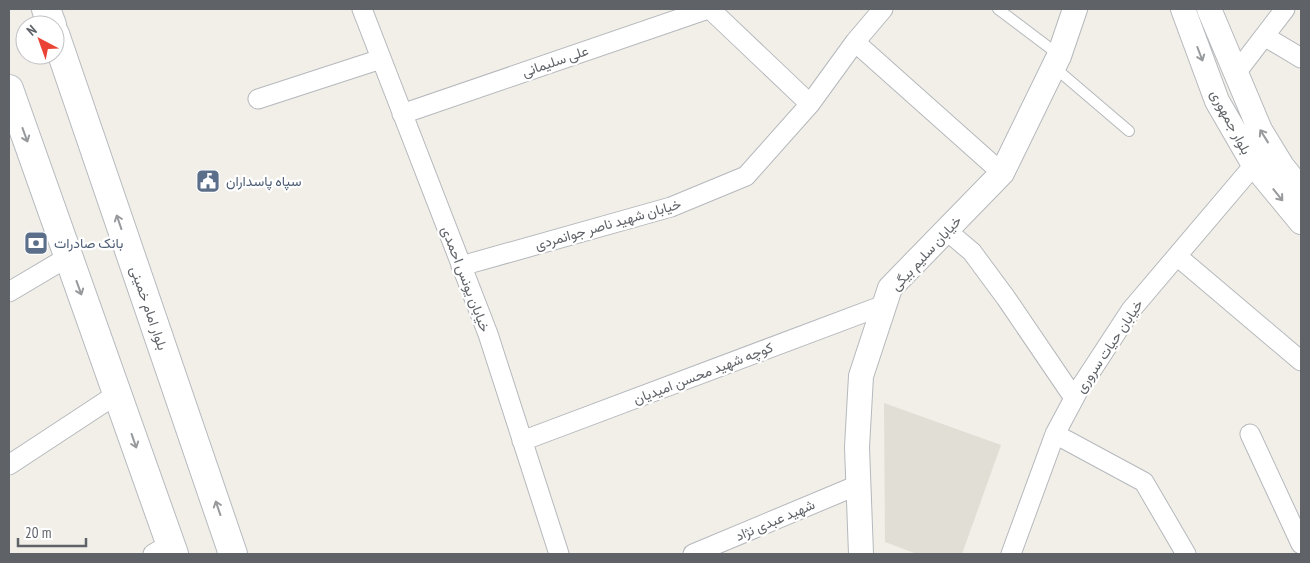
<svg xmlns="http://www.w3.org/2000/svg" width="1310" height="563" font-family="'PT Sans Narrow',Vazirmatn,sans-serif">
<rect width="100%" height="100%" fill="#f1efe8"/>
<path fill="#e1ded6" d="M884,403L1001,445L962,554H917L885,542Z"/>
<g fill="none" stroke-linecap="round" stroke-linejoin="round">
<g stroke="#b5b8bc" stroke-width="12">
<path id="service" d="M998,9L1059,55
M1054,67L1129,131"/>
</g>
<g stroke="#b5b8bc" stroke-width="21">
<path id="minor" d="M362,9L488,334L559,554
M710,9L810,104
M1264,36L1301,58
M855,42L1002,173
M1236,73L1285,9
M258,99L381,59
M402,114L708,9
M946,230L972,252L1006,298L1074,398
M1177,256L1301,361
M461,266L671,207L746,176L810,104L855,42L883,9
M9,292L68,257
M1055,434L1144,482L1186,554
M1250,434L1301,544
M522,441L884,305
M9,465L117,394
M153,554L170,544
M693,554L858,485
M1011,554L1055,434L1078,391L1131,310L1254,165"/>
</g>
<g stroke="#b5b8bc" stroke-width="26">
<path id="tertiary" d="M1183,9L1217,101L1254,165L1301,222
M1209,9L1260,130L1282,166L1301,190
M861,554L857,447L861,376L890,288L1002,173L1059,56L1075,9"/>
</g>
<g stroke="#b6babf" stroke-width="30">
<path id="secondary" d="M46,9L52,25
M55,34L233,554
M9,89L174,554"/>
</g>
<use href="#service" stroke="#fff" stroke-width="10"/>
<use href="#minor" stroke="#fff" stroke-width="19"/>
<use href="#tertiary" stroke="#fff" stroke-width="24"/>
<use href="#secondary" stroke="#fff" stroke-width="28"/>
</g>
<defs><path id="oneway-shaft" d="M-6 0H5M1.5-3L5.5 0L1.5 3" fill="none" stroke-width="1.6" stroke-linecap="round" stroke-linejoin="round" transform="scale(1.25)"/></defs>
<g stroke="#979a9d">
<use href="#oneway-shaft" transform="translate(1200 54) rotate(69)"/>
<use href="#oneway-shaft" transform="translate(25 135) rotate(70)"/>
<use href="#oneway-shaft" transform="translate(1264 136) rotate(-122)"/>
<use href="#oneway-shaft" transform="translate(1278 195) rotate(51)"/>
<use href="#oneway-shaft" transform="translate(119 222) rotate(-109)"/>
<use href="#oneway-shaft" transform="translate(79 288) rotate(70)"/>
<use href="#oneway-shaft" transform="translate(134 441) rotate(71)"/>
<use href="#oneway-shaft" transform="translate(218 508) rotate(-109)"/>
</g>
<defs>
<g id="civic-square" transform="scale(1.25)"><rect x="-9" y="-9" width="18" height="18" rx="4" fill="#5c6f8a" stroke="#fff"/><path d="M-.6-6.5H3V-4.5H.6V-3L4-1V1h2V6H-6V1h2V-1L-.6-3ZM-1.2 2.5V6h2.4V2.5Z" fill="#fff"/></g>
<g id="bank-square" transform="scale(1.25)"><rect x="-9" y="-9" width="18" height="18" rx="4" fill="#5c6f8a" stroke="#fff"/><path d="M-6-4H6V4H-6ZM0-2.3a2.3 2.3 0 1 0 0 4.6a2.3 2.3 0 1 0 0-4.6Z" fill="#fff"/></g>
</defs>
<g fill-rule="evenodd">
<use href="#civic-square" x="208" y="181"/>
<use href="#bank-square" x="36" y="243"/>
</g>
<g text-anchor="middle" stroke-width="4.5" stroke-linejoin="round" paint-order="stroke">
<g font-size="14" fill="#5f6368" stroke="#fff">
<text transform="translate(555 61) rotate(-19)" y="5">علی سلیمانی</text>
<text transform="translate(1231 122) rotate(62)" y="5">بلوار جمهوری</text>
<text transform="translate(608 224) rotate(-16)" y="5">خیابان شهید ناصر جوانمردی</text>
<text transform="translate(926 253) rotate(-47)" y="5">خیابان سلیم بیگی</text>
<text transform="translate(466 279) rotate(69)" y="5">خیابان یونس احمدی</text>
<text transform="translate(149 308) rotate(71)" y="5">بلوار امام خمینی</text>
<text transform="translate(1109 346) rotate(-56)" y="5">خیابان حیات سروری</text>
<text transform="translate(703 373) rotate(-21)" y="5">کوچه شهید محسن امیدیان</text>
<text transform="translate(775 520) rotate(-23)" y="5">شهید عبدی نژاد</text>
</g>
<g font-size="14" fill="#4e5e75" stroke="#fff" text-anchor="start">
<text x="226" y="186">سپاه پاسداران</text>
<text x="54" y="248">بانک صادرات</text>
</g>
</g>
<rect width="1310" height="563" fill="none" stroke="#5f6368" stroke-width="20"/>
<g transform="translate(40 40) rotate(319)"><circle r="24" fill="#ffffff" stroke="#bfc1c3"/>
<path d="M0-4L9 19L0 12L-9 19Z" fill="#ea4335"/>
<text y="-8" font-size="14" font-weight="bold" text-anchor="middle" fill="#5f6368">N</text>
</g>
<path d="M18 538v8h68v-8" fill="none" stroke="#5f6368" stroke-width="2.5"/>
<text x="25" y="538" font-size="15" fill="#5f6368" stroke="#ffffff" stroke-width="4" paint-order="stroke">20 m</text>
</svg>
